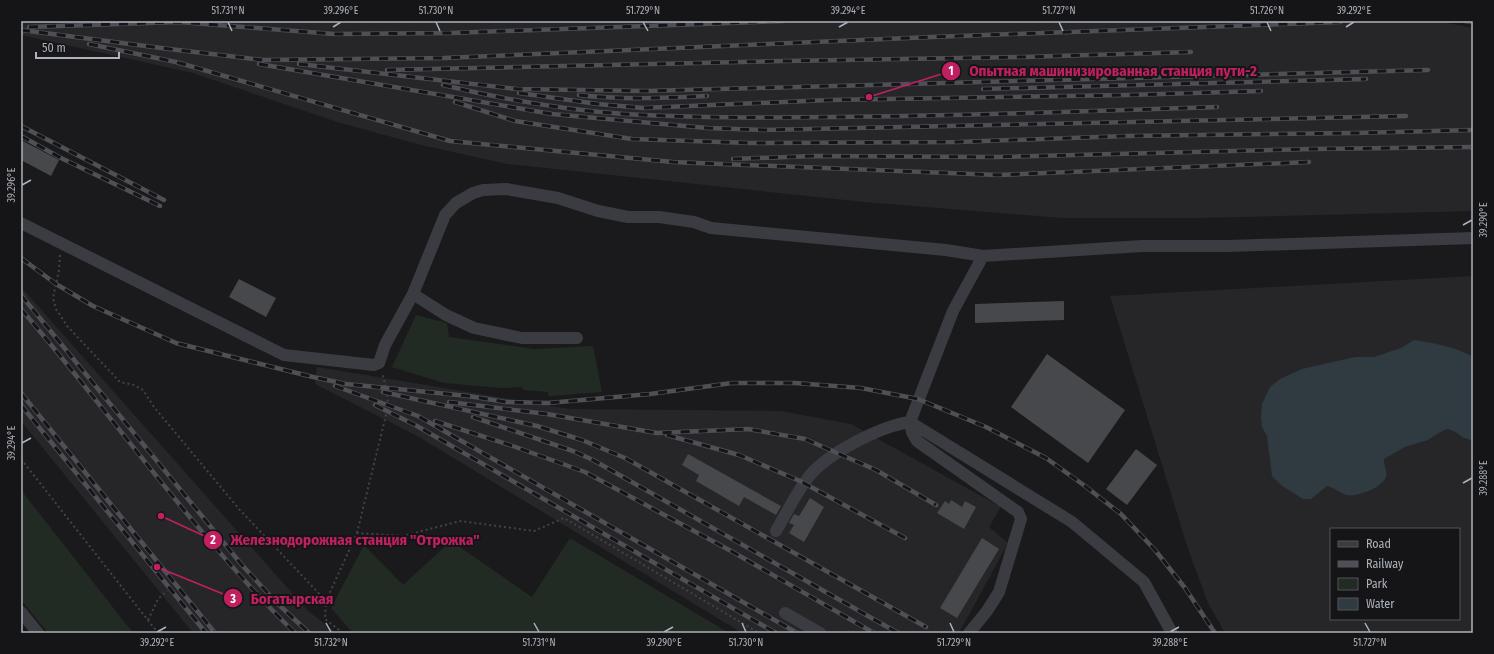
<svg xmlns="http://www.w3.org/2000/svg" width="1494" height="654" font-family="'Fira Sans Condensed',sans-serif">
<rect width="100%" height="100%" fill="#1a1a1c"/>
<path fill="#262629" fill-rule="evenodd" d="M21,21H1437L1473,28V211L1199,218H1063L864,202L507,164L421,145L337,122L193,73L21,35Z
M1473,276V633H1225L1208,603L1188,549L1110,296ZM1331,529H1459V619H1331Z
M21,287L308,611L337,633H193L21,421Z
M317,367L570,409L781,411L851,424L1001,507L989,527L1008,543L959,633H742L419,437L315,384Z"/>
<path fill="#222b23" d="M416,315L447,323L449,337L535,349L593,346L602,392L549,396L548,392L523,390L522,387L503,388L444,383L392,367Z
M21,490L133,633H48L21,600Z
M570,538L729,633H353L331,608L364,545L403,585L451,541L532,597Z"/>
<path fill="#303a41" d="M1414,340C1434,343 1456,347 1473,357V441L1462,437L1456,432L1448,429L1442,431L1428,440L1405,447L1384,459C1383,465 1388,470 1386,477C1382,488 1357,497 1347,495C1340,494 1334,487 1327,486L1311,499H1303L1282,486L1272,476L1267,436L1262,427L1261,417L1262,404L1270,387L1280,379L1302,369L1355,357H1374L1401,348Z"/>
<path fill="#47484c" d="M21,140L59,160L51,176L21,160Z
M239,279L276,298L266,317L229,297Z
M1064,301V320L975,323V304Z
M1047,354L1125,410L1088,463L1011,407Z
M1136,449L1157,465L1127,505L1106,489Z
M688,454L781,506L776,515L744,497L739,506L696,481L699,475L682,465Z
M810,498L824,507L804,542L789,533L794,525L789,523L794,514L799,516Z
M951,500L962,507L965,501L976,507L964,529L937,513L945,501L949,504Z
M982,538L999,549L957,618L940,608Z"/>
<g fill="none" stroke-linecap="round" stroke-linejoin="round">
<path stroke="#414348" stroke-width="2" stroke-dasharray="2 3" stroke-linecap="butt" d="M60,255L59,270L53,298L56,309L67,326L120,382L134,385L143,390L154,407L239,509L326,601
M21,459L158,633
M357,533L387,411C389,398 386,386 382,373
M148,620L158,599L167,591
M343,633L325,619L326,601L357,533L403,536L460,521L534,531L564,518L759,633"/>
<path stroke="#3b3c41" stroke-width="12" d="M21,223L284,355L374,365L379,363L385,345L413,294L445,215L456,203L473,193L483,190L506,189L558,198L598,211L628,217H659L694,222L711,228L946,250L983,256L1142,246H1228L1473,238
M413,294L446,315L474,328L522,338H577
M776,531C786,514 795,495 807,479C825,454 881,426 910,422L1072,522L1144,582L1172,633
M21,612L38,633
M785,613L820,633
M969,633L987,611L999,592L1021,519L1018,512L917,441L912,432L910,422L953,311L983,256"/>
<g stroke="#4e5056" stroke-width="4.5">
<path id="rail" d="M1465,21L1473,22
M29,27L179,22L334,34L450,33L783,21
M21,30L161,48L263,60L444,58L932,37L1340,22
M89,44L176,62L450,141L673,162L998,175L1309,162
M259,64L552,114L707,128L764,130L1406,116
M299,64L517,89L647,91L1428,70
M387,70L785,61L1023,57L1191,52
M443,85C502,99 564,110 624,114C694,118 765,118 835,117C962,116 1090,111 1217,107
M983,89L1366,79
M519,93L598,104L643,108L829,100L1128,95L1261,91
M579,95C621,100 664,98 707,96
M455,102L515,121L632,139L750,143L958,142L1126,136L1355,133L1473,130
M21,126L164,200
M21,136L61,158L160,206
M733,159L814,156L995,157L1313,149L1473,147
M21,258L56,284L93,306L176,343L313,377L346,384L468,396L506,402L548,403L650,394L732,383H795L861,388L918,399L986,427L1046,458L1085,486L1121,514L1155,550L1185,588L1215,633
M21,295L242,565L276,602L309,633
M21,309C113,416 194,534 295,633
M335,386L418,416L797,633
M383,392L537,426L582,440L625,458L926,627
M21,393L215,633
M449,402L547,414L657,433L748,429L805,439L876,470L936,505
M21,405L206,633
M375,405L417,426L776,633
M473,417L573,451L593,460L898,633
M435,421L510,445L585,472L731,551L874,633
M667,435L739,455L800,481L905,538"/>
</g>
<use href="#rail" stroke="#151517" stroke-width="3" stroke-dasharray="9" stroke-linecap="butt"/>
</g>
<path fill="none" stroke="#adb2bc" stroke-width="1.5" d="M228,22L232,31M436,22L440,31M643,22L648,31M1059,22L1063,31M1267,22L1271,31M333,27L341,22M839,27L848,22M1346,27L1354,22M22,185L31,180M1463,225L1472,220M22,443L31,438M1463,483L1472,478M326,623L331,632M534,623L539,632M742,623L746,632M950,623L954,632M1365,623L1370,632M157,632L166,627M664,632L673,627M1170,632L1179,627"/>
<path fill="none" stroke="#c12060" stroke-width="1.5" d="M869 97L951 71M161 516L213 540M157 567L233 598"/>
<g fill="#c12060" stroke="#151517" stroke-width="1.5">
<circle cx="869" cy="97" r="4"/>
<circle cx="161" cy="516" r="4"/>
<circle cx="157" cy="567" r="4"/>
<circle cx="951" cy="71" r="10"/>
<circle cx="213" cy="540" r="10"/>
<circle cx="233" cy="598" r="10"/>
</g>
<g font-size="12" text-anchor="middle" font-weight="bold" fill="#fff">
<text x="951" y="75">1</text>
<text x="213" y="544">2</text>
<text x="233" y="603">3</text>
</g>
<g font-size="15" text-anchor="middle" font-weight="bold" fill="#c12060" stroke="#151517" stroke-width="4" stroke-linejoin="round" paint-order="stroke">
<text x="1113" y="76">Опытная машинизированная станция пути-2</text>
<text x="355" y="545">Железнодорожная станция "Отрожка"</text>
<text x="292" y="604">Богатырская</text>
</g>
<rect width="1494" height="654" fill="none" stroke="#151517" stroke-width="44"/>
<rect x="1330" y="528" width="130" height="92" fill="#151517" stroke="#525459"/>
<rect x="1338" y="541" width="20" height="6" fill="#3b3c41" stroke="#525459"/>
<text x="1366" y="548" font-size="12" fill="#adb2bc">Road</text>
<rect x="1338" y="561" width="20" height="6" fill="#4e5056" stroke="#525459"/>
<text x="1366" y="568" font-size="12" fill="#adb2bc">Railway</text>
<rect x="1338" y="578" width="20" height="12" fill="#222b23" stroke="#525459"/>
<text x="1366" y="588" font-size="12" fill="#adb2bc">Park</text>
<rect x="1338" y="598" width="20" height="12" fill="#303a41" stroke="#525459"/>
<text x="1366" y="608" font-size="12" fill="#adb2bc">Water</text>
<path d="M36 52v6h83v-6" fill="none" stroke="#adb2bc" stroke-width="2"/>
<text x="42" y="52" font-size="12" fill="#adb2bc" stroke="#151517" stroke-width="3" paint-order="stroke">50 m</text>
<rect x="22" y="22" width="1450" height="610" fill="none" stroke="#adb2bc" stroke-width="1.5"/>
<g font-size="10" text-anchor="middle" fill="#adb2bc">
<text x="228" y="14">51.731°N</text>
<text x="341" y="14">39.296°E</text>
<text x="436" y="14">51.730°N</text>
<text x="643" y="14">51.729°N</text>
<text x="848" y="14">39.294°E</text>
<text x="1059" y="14">51.727°N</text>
<text x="1267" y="14">51.726°N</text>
<text x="1354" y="14">39.292°E</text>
<text transform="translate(11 185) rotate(-90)" y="4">39.296°E</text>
<text transform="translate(1483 220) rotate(-90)" y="4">39.290°E</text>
<text transform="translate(11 443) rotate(-90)" y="4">39.294°E</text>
<text transform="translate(1483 478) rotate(-90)" y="4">39.288°E</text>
<text x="157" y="646">39.292°E</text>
<text x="331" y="646">51.732°N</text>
<text x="539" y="646">51.731°N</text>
<text x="664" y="646">39.290°E</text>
<text x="746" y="646">51.730°N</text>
<text x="954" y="646">51.729°N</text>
<text x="1170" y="646">39.288°E</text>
<text x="1370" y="646">51.727°N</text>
</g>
</svg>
